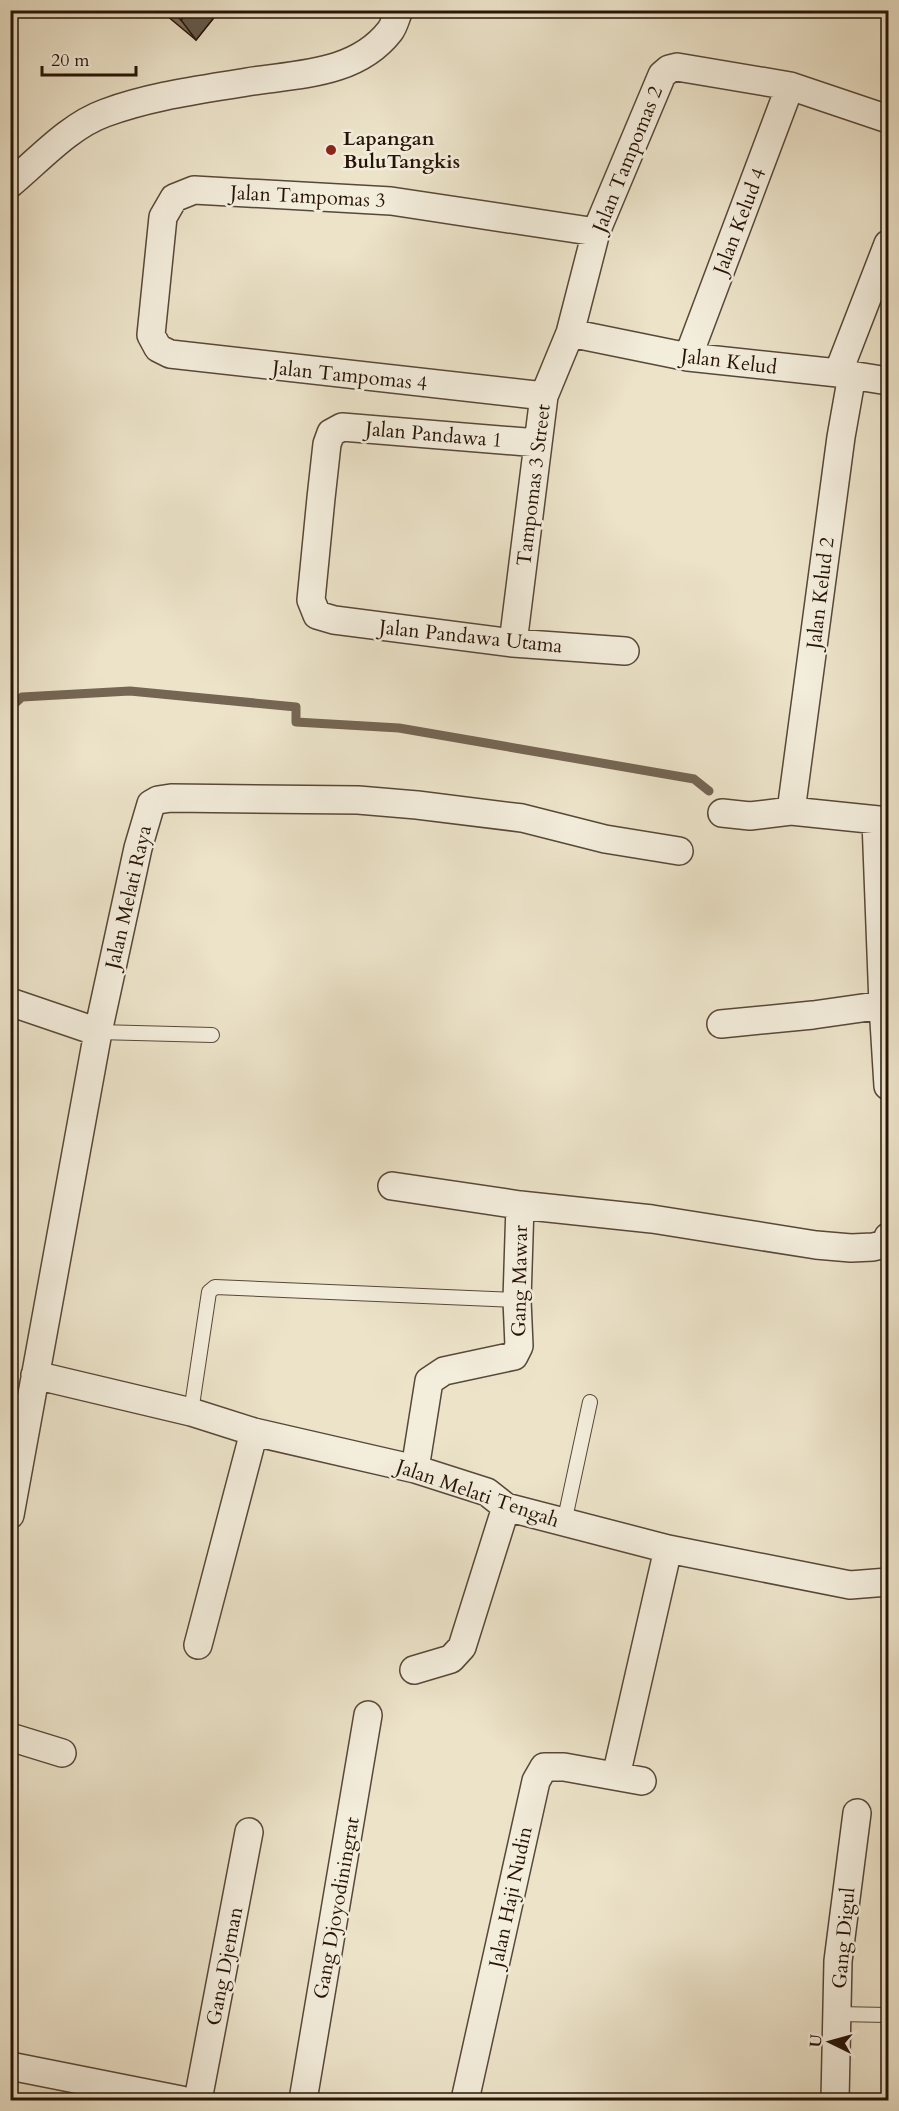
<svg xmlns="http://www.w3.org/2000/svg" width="899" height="2111" font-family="Cardo,serif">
<rect width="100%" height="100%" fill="#ece3c9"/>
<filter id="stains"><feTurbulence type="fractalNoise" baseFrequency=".00333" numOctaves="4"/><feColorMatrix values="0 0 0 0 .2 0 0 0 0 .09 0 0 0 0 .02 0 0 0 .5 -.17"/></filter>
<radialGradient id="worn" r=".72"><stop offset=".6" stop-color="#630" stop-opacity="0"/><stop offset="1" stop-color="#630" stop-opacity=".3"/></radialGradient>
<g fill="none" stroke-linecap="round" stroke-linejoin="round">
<path stroke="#756654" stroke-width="9" d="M10,708L22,697L130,691L296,707V722L399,728L694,779L709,791"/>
<g stroke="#584838" stroke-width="16">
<path id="lane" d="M98,1032L212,1035
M191,1412L209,1292L215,1287L517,1300
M564,1523L590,1402
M837,2014L888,2015"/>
</g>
<g stroke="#584838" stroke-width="30">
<path id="street" d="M10,184C40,159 69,126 105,113C151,96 199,90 247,82C297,74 356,75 390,31C394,26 396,17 399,10
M570,333L688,357L838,373L888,381
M688,357L790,86
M838,373L888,244
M544,396L170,354L158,348L151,335L163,217L174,198L194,190L391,201L596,232
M538,443L342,427L331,433L327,444L321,498L311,600L317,615L334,620L513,643L625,651
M513,643L544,396L570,333L596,232L662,75L669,69L677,67L790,86L888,119
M791,811L841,437L852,375
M722,813L750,816L791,811L888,821
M876,821L883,1005L888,1086
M10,1002L98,1032
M721,1024L813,1015L883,1005
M392,1186L520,1205L652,1219L816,1245L851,1248L873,1247L885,1244L888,1237
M35,1375L191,1412L254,1432L415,1469L487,1492L506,1507L668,1549L850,1585L888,1582
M415,1469L429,1381L444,1371L514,1356L519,1346L517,1300L520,1205
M10,1515L98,1032L138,848L151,804L158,800L171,798L358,800L417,805L522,818L605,839L679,851
M198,1645L254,1432
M414,1670L451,1659L462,1647L506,1507
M10,1737L62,1753
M616,1776L668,1549
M10,2066L181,2100
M198,2100L249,1832
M303,2100L368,1715
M465,2100L536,1781L544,1767H564L642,1781
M835,2100L838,1961L857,1813"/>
</g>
<use href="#lane" stroke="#f3eddc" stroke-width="14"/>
<use href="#street" stroke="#f3eddc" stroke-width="27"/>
</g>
<path fill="#796e5d" stroke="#271407" stroke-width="1.5" d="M160,10H220L196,40Z"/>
<path fill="#635a4c" stroke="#271407" stroke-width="1.5" d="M189,10H220L196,40L181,20Z"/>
<path fill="#8d806c" stroke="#271407" stroke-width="1.5" d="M170,10H189L181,20Z"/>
<circle fill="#8f2418" stroke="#f3eddc" stroke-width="2" cx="331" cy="150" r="6"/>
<g text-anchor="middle" stroke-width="5" stroke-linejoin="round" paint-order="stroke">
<g font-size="20" font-weight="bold" fill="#271407" stroke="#f3eddc" text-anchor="start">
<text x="343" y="145">Lapangan<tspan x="343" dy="23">BuluTangkis</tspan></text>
</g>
<g font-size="20" fill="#271407" stroke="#f3eddc">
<text transform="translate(627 159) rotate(-68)" y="7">Jalan Tampomas 2</text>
<text transform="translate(308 196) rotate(3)" y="7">Jalan Tampomas 3</text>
<text transform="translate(739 221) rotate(-69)" y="7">Jalan Kelud 4</text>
<text transform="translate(729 361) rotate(7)" y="7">Jalan Kelud</text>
<text transform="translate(350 375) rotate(6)" y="7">Jalan Tampomas 4</text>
<text transform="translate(434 434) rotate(5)" y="7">Jalan Pandawa 1</text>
<text transform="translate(533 485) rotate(-83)" y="7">Tampomas 3 Street</text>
<text transform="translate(820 593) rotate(-83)" y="7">Jalan Kelud 2</text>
<text transform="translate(471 636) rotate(6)" y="7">Jalan Pandawa Utama</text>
<text transform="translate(128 897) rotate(-77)" y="7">Jalan Melati Raya</text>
<text transform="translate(519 1281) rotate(-89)" y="7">Gang Mawar</text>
<text transform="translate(478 1493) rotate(19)" y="7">Jalan Melati Tengah</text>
<text transform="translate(510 1897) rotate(-78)" y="7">Jalan Haji Nudin</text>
<text transform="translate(336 1908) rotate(-80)" y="7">Gang Djoyodiningrat</text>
<text transform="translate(843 1938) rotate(-85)" y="7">Gang Digul</text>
<text transform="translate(224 1966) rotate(-79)" y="7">Gang Djeman</text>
</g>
</g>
<rect width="899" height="2111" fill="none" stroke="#ece3c9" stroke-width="36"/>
<rect x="12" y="12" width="875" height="2087" fill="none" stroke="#271407" stroke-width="3"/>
<rect x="18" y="18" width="863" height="2075" fill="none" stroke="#271407" stroke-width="1.5"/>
<g transform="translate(830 2042) rotate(275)" stroke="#f3eddc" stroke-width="4.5" paint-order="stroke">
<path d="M0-4.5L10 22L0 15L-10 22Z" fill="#271407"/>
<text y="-9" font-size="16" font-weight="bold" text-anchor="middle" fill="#271407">U</text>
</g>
<path d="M42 66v9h94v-9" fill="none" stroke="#271407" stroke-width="3"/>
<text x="51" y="66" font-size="18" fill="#271407" stroke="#f3eddc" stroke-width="4.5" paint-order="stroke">20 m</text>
<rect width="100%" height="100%" filter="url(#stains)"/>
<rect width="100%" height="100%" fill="url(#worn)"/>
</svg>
